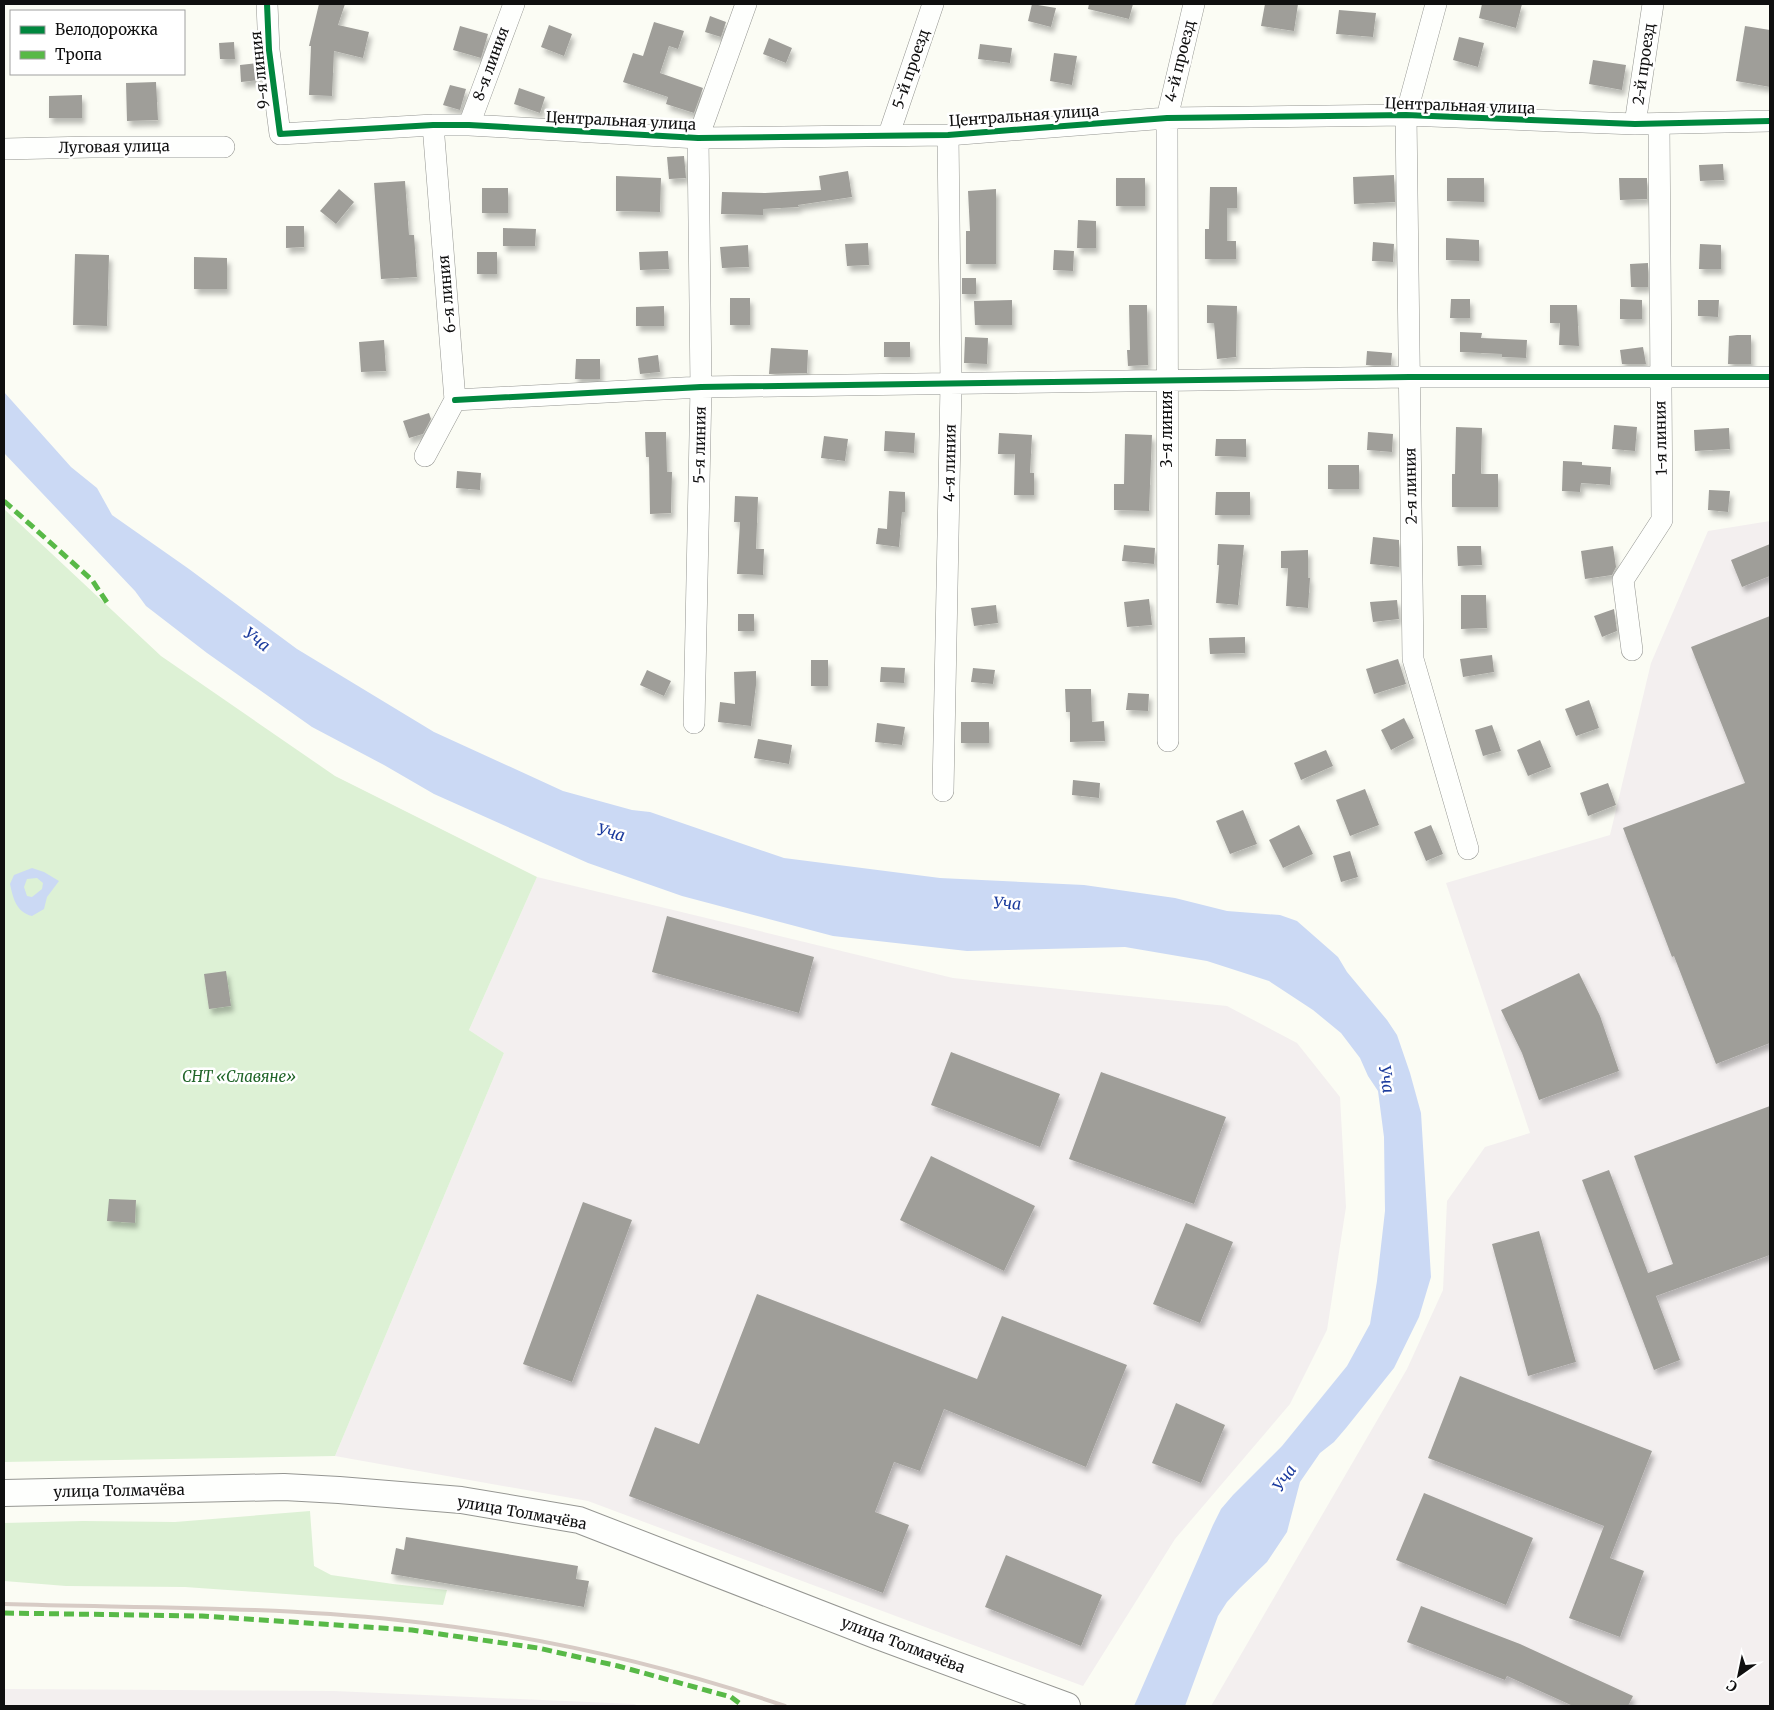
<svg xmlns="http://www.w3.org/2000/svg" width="1774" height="1710" font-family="Merriweather,serif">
<defs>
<filter id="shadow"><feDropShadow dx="3" dy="5.5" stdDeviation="2.5" flood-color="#0004"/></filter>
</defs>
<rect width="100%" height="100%" fill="#fbfcf4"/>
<path fill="#f3efef" d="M1770,521V1706H1211L1407,1369L1443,1290L1447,1201L1485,1147L1530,1133L1446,883L1610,835L1651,663L1708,531Z
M537,877L953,978L1227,1006L1297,1043L1340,1097L1346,1207L1327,1330L1290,1404L1175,1539L1083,1686L588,1501L335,1456L504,1053L469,1030Z
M4,1689L334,1691L634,1704L639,1706H4Z"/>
<path fill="#ddf1d5" d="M4,509L161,656L335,776L537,877L469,1030L504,1053L335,1456L4,1462Z
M310,1511L314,1566L331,1575L393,1584L447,1590L443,1605L185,1587L66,1586L4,1581V1523L83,1521L175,1522Z"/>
<path fill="#cbd9f4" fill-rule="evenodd" d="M4,392L71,467L97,488L112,515L189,569L297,649L434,732L563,791L632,810L650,812L784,858L940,878L1084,885L1175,898L1227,911L1280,915L1297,921L1338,957L1347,972L1387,1020L1397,1035L1410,1073L1421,1113L1431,1277L1419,1317L1394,1368L1346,1428L1334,1442L1320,1453L1300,1482L1287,1532L1267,1562L1240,1588L1227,1602L1218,1616L1185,1706H1134L1213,1525L1221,1509L1233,1495L1282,1446L1347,1366L1370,1324L1377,1281L1385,1211L1384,1137L1378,1091L1368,1076L1360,1058L1341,1033L1313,1010L1269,981L1207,961L1125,947L967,951L833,936L682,896L588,863L434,794L384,765L312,727L207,653L146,606L135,591L4,453Z
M32,868L44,872L59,881L47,897L44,909L32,916C16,912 13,898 10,884L14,875ZM37,878L43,883L42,889L32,897L27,896L24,887L27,879Z"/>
<path fill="#9f9e99" filter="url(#shadow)" d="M319,4H345L338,25L369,32L363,58L334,51L332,96L309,95L311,46H309Z
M1032,4L1056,8L1051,27L1028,21Z
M1089,4H1133L1129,19L1088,9Z
M1265,4H1298L1294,31L1261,26Z
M1482,4H1522L1516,28L1479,18Z
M1339,10L1376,13L1373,37L1336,34Z
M710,16L726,22L721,37L705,32Z
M654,22L684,31L678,49L669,46L660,73L703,88L694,113L666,104L668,97L623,82L633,53L643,56Z
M549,25L572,34L564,56L541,47Z
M460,26L488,34L481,58L453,50Z
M1745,26L1770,30V87L1736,81Z
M1459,37L1484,43L1478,67L1453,60Z
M769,38L792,48L786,63L763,54Z
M234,42L235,59H220L219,43Z
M980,44L1012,48L1010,63L978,59Z
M1054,53L1077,56L1072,85L1050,81Z
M1593,60L1626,65L1622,90L1589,84Z
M258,63L260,80L241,82L240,65Z
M156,82L158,120L127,121L126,83Z
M450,85L466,89L460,110L443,105Z
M519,88L545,97L540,113L514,104Z
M82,95V118H49V96Z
M684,156L686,178L669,179L667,157Z
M1723,164L1724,180L1700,181L1699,165Z
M848,171L852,197L798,205L799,207L763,209V215L721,214L722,192L765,193L821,190L819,176Z
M1394,175L1395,202L1354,204L1353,177Z
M616,176L661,178L660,212L616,211Z
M1116,178H1145V206H1116Z
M1447,178H1484V202L1447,201Z
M1619,178H1647V199L1620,200Z
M405,181L409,235H414L417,277L381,279L374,183Z
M1210,187H1237V208H1227V241H1236V259H1205V229H1209Z
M482,188H508V213H482Z
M339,189L354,202L336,224L320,211Z
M996,189V264H966V231H970L968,191Z
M1078,220L1096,221V248H1077Z
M286,226H304V247L286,248Z
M503,228L536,229L535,246H503Z
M1446,238L1479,240V261L1446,260Z
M1373,242L1394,244L1393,262L1372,261Z
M868,243L869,265L847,266L845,244Z
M1700,244L1721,245V269H1699Z
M748,245L749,267L722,268L720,247Z
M1054,250L1074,251L1073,271L1053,270Z
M668,251L669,269L640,270L639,252Z
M477,252H497V274H477Z
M75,254L109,255L107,326L73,325Z
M194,257L227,258V289H194Z
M1648,263V287H1631L1630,264Z
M962,278H976V294H962Z
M730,298H750V325H730Z
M1451,299H1470V318H1450Z
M1620,299L1642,300V319H1620Z
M1012,300V325H975L974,301Z
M1698,300H1719L1718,317L1698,316Z
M1129,305H1147L1148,365L1128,366L1127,350H1130Z
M1207,305L1237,306L1236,357L1217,359L1214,323H1207Z
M1550,305H1577L1579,346L1559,345L1560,323H1550Z
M664,306V326H636V307Z
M1460,332L1482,333L1481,338L1527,340L1526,358L1502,357V354L1460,352Z
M1737,335H1751V364H1728L1729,336Z
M965,337L988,338L987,364L964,363Z
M384,340L386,371L361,372L359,342Z
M884,342H910V357H884Z
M1643,347L1646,364H1622L1620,350Z
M771,348L808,350L807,373L769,374Z
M1367,351L1392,353L1391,365H1366Z
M658,355L660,372L640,374L638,358Z
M576,359H600V379H575Z
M429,413L431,419L423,434L409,438L403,421Z
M1614,425L1637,427L1635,451L1612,449Z
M1456,427L1482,428L1481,474H1498V507H1452V474H1455Z
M1729,428L1730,449L1695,451L1694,430Z
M885,431L915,433L914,453L884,451Z
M645,432H666L667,472H672L671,513L650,514L649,457H646Z
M1368,432L1393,434L1392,452L1367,450Z
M999,433L1032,435L1030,473H1034V495H1014L1015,454H998Z
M1125,434L1152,435L1149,511L1114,510V484H1124Z
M824,436L848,439L845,461L821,458Z
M1216,439H1246V457L1215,456Z
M1563,461L1582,462V465L1611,467L1610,485L1581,483L1580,492L1562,491Z
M1328,465H1359V489H1328Z
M457,471L481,473L480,490L456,488Z
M1709,490L1730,491L1728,512L1708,510Z
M889,491L905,492V512H902L899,547L876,544L878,528L887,529Z
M1216,492H1250V515H1215Z
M735,496L758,497L756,549H764L763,575L737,574L740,522H734Z
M1373,537L1399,540V567L1370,564Z
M1218,544L1244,545L1238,605L1216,603L1219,565H1217Z
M1770,544V576L1742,587L1731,560Z
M1124,545L1155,548L1154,564L1122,561Z
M1457,546H1481L1482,565L1458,566Z
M1613,546L1616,567L1612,575L1585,579L1581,551Z
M1308,550V578H1310L1308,608L1286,606L1288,568H1281V551Z
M1461,595H1486L1487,628L1461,629Z
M1149,599L1152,625L1127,627L1124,602Z
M1397,600L1399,619L1373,622L1370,602Z
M996,605L998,623L974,626L971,608Z
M1614,609L1617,631L1602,637L1594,616Z
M738,614H754V631H738Z
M1770,616V1043L1716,1064L1674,956L1672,957L1623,828L1745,783L1691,647Z
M1245,637V653L1210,654L1209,638Z
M1492,655L1494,672L1463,677L1460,659Z
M1398,659L1406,684L1374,694L1366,669Z
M811,660H828V686H811Z
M881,667L905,668L904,683L880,682Z
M973,668L995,670L993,684L971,682Z
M647,670L671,681L664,696L640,685Z
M756,671V685L751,726L718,722L720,702L735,704L734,672Z
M1065,689H1091L1092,722L1104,721L1105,741L1070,742V712H1066Z
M1128,693L1149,694L1148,711L1126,710Z
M1589,700L1599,728L1576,736L1565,709Z
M1404,718L1414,738L1391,750L1381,730Z
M961,722H989V743H961Z
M877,723L905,727L902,745L875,742Z
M1492,725L1501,751L1483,756L1475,730Z
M758,739L792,745L789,764L754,758Z
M1540,740L1551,767L1528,776L1517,750Z
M1326,750L1333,766L1301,780L1294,763Z
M1073,780L1100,783L1099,798L1072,795Z
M1608,783L1616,805L1588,816L1580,793Z
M1365,789L1379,825L1350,836L1336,800Z
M1243,810L1257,844L1230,854L1216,821Z
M1299,825L1313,854L1283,868L1269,840Z
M1431,825L1443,854L1426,861L1414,832Z
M1350,851L1358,877L1341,882L1333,856Z
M667,916L814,957L799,1013L652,972Z
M226,971L231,1006L209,1009L204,974Z
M1579,973L1600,1016L1619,1071L1539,1100L1522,1053L1501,1010Z
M951,1052L1060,1094L1040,1147L931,1105Z
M1101,1072L1226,1117L1194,1204L1069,1159Z
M1770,1106V1255L1656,1296L1680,1360L1654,1370L1582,1180L1609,1170L1648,1273L1673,1264L1634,1156Z
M931,1156L1035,1206L1004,1271L900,1220Z
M109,1199L136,1200L135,1223L107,1221Z
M583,1202L632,1220L572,1382L523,1364Z
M1186,1223L1233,1242L1200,1323L1153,1304Z
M1539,1231L1576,1362L1528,1376L1492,1244Z
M757,1294L977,1379L1002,1316L1127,1365L1086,1467L944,1409L920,1471L894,1462L875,1512L909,1525L883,1593L629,1496L655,1427L699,1444Z
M1460,1376L1652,1451L1610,1558L1644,1571L1620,1637L1569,1618L1604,1526L1428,1458Z
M1176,1403L1225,1425L1201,1483L1152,1463Z
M1424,1493L1533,1538L1506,1605L1396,1560Z
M406,1537L578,1566L576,1579L589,1581L584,1607L391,1574L396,1548L404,1550Z
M1006,1555L1102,1595L1081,1646L985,1607Z
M1421,1606L1520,1644L1633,1696L1628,1706H1573L1507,1676L1505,1680L1407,1642Z"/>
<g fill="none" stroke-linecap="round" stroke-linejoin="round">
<g stroke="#959692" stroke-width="22">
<path id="minor" d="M267,4L269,50L280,134L433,125H469L698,138L948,135L1167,118L1406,115L1635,124L1770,121
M1436,4L1406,115L1413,659L1468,849
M1635,124L1653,4
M469,125L514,4
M889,134L933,4
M4,149L91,147H224
M455,400L701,387L1409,377H1770
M425,456L455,400L433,125
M1632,650L1623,580L1662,520L1659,124
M694,723L701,387L698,138L746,4
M1168,741L1167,118L1194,4
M943,791L951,384L948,135"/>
</g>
<g stroke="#959692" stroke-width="28">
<path id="tertiary" d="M4,1493L284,1487L339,1490L461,1500L579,1520L875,1635L1067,1706"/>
</g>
<use href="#minor" stroke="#fefffd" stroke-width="21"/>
<use href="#tertiary" stroke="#fefffd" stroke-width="26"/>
<path stroke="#d7cbc5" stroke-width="4" d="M4,1604C135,1608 267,1606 398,1620C530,1634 659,1663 785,1706"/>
<path stroke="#58b947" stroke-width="5" stroke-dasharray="10 5" stroke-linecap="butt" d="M4,501L92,580L108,604
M4,1613L202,1616L412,1630L538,1648L618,1666L731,1697L743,1706"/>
<g stroke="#fff" stroke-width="9">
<path id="cycleway" d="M267,4L269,50L280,134L433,125H469L698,138L948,135L1167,118L1406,115L1635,124L1770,121
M455,400L701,387L1409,377H1770"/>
</g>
<use href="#cycleway" stroke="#00873e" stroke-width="6"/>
</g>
<g text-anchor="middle" stroke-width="5" stroke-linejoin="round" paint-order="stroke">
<g font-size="15" fill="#0f0f0f" stroke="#fff">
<text transform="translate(1180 61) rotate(-76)" y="5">4-й проезд</text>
<text transform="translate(491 64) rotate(-70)" y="5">8-я линия</text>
<text transform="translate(1644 64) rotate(-82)" y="5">2-й проезд</text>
<text transform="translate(911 69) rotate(-71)" y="5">5-й проезд</text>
<text transform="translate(260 70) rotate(-96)" y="5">9-я линия</text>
<text transform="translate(1460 106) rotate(2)" y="5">Центральная улица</text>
<text transform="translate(1024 116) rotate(-4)" y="5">Центральная улица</text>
<text transform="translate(621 121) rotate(3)" y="5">Центральная улица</text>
<text transform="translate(114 147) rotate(-1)" y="5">Луговая улица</text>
<text transform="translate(447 294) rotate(-95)" y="5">6-я линия</text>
<text transform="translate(1167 429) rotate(-90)" y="5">3-я линия</text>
<text transform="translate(1661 438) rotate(-91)" y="5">1-я линия</text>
<text transform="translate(700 445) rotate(-89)" y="5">5-я линия</text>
<text transform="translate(950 463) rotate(-89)" y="5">4-я линия</text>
<text transform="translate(1411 486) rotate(-91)" y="5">2-я линия</text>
<text transform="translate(119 1491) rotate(-1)" y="5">улица Толмачёва</text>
<text transform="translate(522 1513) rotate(10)" y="5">улица Толмачёва</text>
<text transform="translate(903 1645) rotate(21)" y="5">улица Толмачёва</text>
</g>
<g font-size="15" font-style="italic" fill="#216529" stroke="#fff">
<text x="239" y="1082">СНТ «Славяне»</text>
</g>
<g font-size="16" font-style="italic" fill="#1b3b9d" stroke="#fff">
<text transform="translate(257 639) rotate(37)" y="6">Уча</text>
<text transform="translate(611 832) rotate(15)" y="6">Уча</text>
<text transform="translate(1007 903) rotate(3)" y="6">Уча</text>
<text transform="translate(1387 1079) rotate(81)" y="6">Уча</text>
<text transform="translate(1284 1478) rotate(-55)" y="6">Уча</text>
</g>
</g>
<rect width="1774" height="1710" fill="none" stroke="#0f0f0f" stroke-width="10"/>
<rect x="10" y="10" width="175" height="65" fill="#ffffff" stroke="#9f9f9f"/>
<rect x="20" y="26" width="25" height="8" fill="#00873e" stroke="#9f9f9f"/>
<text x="55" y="35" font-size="15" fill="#0f0f0f">Велодорожка</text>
<rect x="20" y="51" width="25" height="8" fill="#58b947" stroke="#9f9f9f"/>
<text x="55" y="60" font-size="15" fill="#0f0f0f">Тропа</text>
<g transform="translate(1739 1675) rotate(213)" stroke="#ffffff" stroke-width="4" paint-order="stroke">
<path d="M0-4L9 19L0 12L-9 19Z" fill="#0f0f0f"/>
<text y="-8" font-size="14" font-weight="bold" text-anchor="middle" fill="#0f0f0f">С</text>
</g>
</svg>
